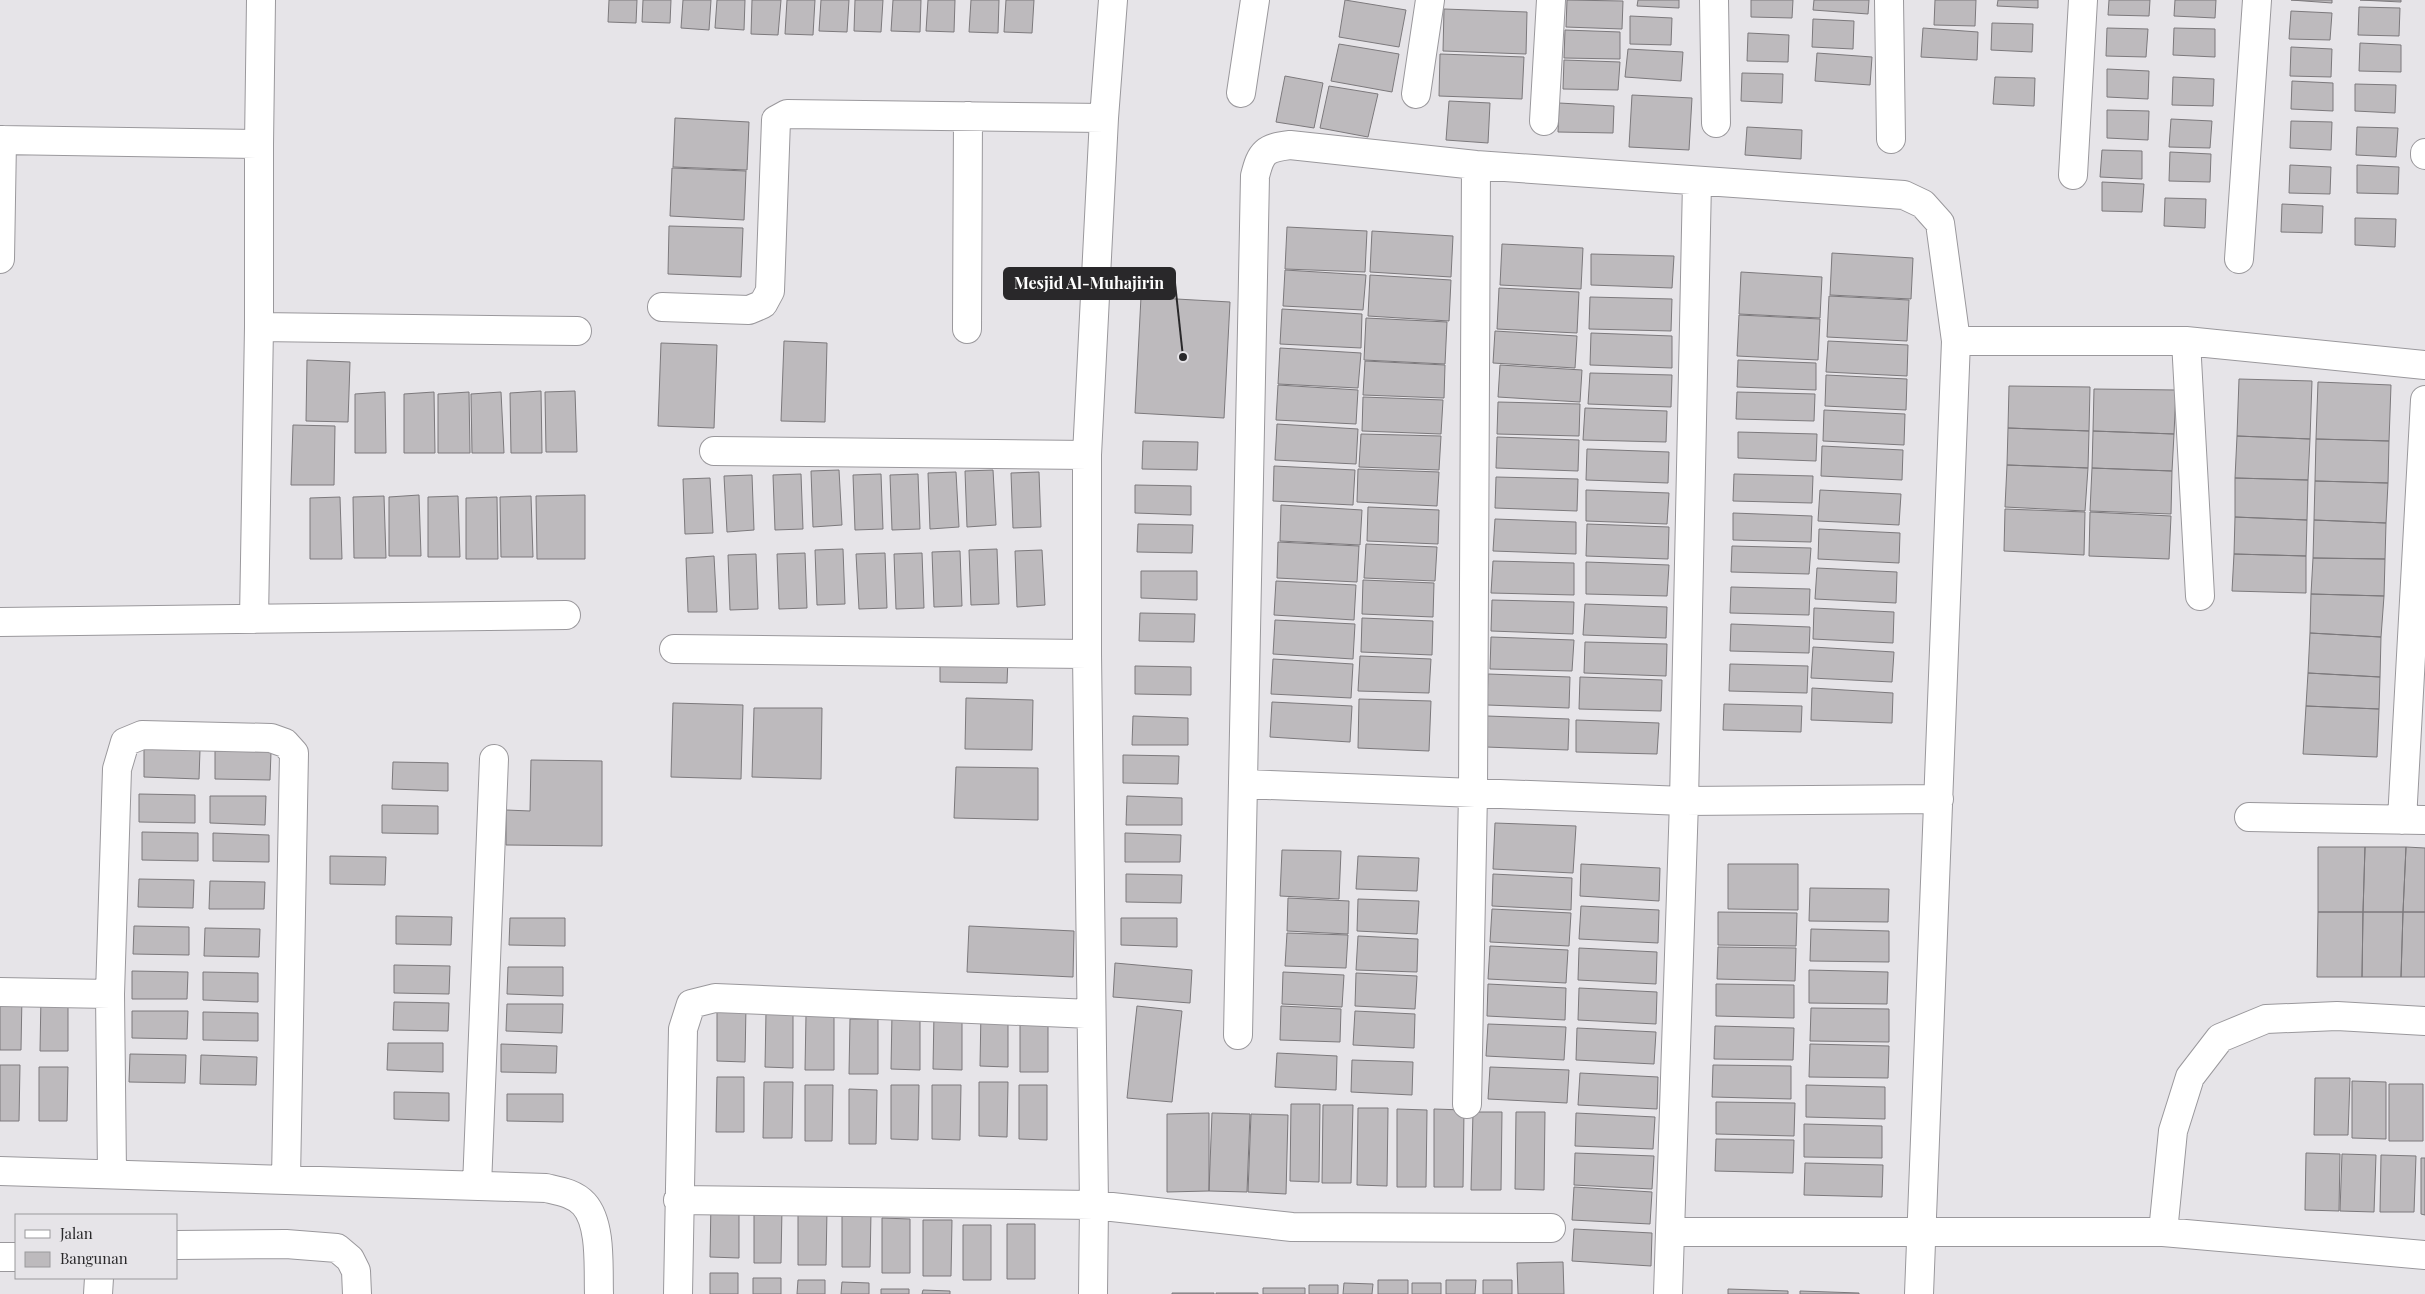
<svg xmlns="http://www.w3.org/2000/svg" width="2425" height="1294" font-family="'Playfair Display',serif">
<rect width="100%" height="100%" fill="#e6e4e8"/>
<path fill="#bdbabd" stroke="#7c797c" d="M609,0H637L636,23L608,22Z
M643,0H671L670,23L642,22Z
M683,0H711L709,30L681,28Z
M717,0H745L744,30L715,28Z
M752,0H781L778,35L751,34Z
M787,0H815L813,35L785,34Z
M821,0H849L847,32L819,31Z
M855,0H883L881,32L854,31Z
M893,0H921L920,32L891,31Z
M928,0H955L954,32L926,31Z
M971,0H999L998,33L969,32Z
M1006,0H1034L1032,33L1004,32Z
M1345,0L1406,10L1399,47L1339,37Z
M1567,0L1623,1L1622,29L1566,27Z
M1638,0H1679V8L1637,6Z
M1751,0H1793L1792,18L1751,17Z
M1814,0H1869L1868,14L1813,10Z
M1935,0H1976L1975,26L1934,25Z
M1998,0H2038V8L1997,6Z
M2109,0H2150L2149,16L2108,15Z
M2175,0H2216L2215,18L2174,16Z
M2291,0H2332V3Z
M2360,0H2401V2Z
M2359,7L2400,8L2399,36L2358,35Z
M1444,9L1527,12L1526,54L1443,51Z
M2291,11L2332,13L2330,40L2289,39Z
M1630,16L1672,18L1671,45L1630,44Z
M1813,19L1854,21L1853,49L1812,47Z
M1992,23L2033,24L2032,52L1991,50Z
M1923,28L1978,32L1977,60L1921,57Z
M2107,28L2148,29L2146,57L2106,56Z
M2174,28L2215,29V57L2173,55Z
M1565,30L1620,32V59L1564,58Z
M1748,33L1789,35L1788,62L1747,61Z
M2360,43L2401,45V72L2359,71Z
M1339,44L1399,54L1392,92L1331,81Z
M2291,47L2332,49L2331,77L2290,76Z
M1628,49L1683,52L1681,81L1625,77Z
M1817,53L1872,57L1870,85L1815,81Z
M1440,54L1524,57L1522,99L1439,96Z
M1564,60L1620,62L1618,90L1563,89Z
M2107,69L2149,71L2148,99L2107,97Z
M1742,73L1783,74L1782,103L1741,101Z
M1285,76L1323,83L1314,128L1276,122Z
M1995,77L2035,78L2034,106L1993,104Z
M2173,77L2214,79L2213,106L2172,105Z
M2292,81L2333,83V111L2291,109Z
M2355,84L2396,85L2395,113L2355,111Z
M1329,86L1378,94L1368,137L1320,128Z
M1632,95L1692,98L1689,150L1629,147Z
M1449,101L1490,103L1488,143L1446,140Z
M1559,103L1614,106L1613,133L1558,132Z
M2107,110L2149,111L2148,140L2107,138Z
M675,118L749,122L747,170L673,167Z
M2171,119L2212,121L2210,148L2169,147Z
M2291,121L2332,122L2331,150L2290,148Z
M1747,127L1802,130L1801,159L1745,155Z
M2357,127L2398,128L2396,157L2356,155Z
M2102,150L2142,151V179L2100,177Z
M2170,152L2211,154L2210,182L2169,181Z
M2290,165L2331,167L2330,194L2289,193Z
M2357,165L2399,167L2398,194L2357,193Z
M672,168L746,171L744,220L670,216Z
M2102,182L2144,184L2142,212L2102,211Z
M2165,198L2206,199L2205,228L2164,226Z
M2282,204L2323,206L2322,233L2281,232Z
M2355,218L2396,219L2395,247L2355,245Z
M669,226L743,228L741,277L668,274Z
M1287,227L1367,231L1365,272L1285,269Z
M1372,231L1453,236L1451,277L1370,272Z
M1502,244L1583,248L1581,289L1500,285Z
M1832,253L1913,258L1911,299L1830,295Z
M1591,254L1674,256L1672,288L1591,285Z
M1285,270L1366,275L1363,310L1283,306Z
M1741,272L1822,277L1820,318L1739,314Z
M1370,275L1451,280L1449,321L1368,316Z
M1499,288L1579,292L1577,333L1497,329Z
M1829,296L1909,300L1907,341L1827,337Z
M1141,297L1230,302L1224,418L1135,413Z
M1590,297L1672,299L1671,331L1589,329Z
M1282,309L1362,314L1361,348L1280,344Z
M1739,315L1820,319L1818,360L1737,356Z
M1366,318L1447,322L1445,364L1364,360Z
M1495,331L1577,336L1575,368L1493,363Z
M1591,333L1672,336V368L1590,365Z
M784,341L827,343L825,422L781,421Z
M1828,341L1908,345L1907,376L1826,372Z
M661,343L717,345L714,428L658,426Z
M1280,348L1361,353L1358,388L1278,384Z
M307,360L350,362L348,422L306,421Z
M1738,360L1816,363V390L1737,387Z
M1365,361L1445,365L1444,398L1363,395Z
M1500,365L1582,370L1580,402L1498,397Z
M1590,373L1672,375L1671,407L1588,404Z
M1826,375L1907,379L1906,410L1825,406Z
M2239,379L2312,381L2310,439L2237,436Z
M2318,382L2391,385L2389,441L2316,439Z
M1278,385L1358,390L1356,424L1276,420Z
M2009,386L2090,387L2089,431L2008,428Z
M2094,389L2176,390L2174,434L2093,431Z
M541,391L542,453H511L510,393Z
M575,391L577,452H546L545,392Z
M385,392L386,453H355V394Z
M434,392L435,453H404V394Z
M469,392L470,453H438V394Z
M501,392L504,453H472L471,394Z
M1737,392L1815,394L1814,421L1736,419Z
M1363,397L1443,400L1441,434L1362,431Z
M1498,402L1580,404L1579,436L1497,434Z
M1585,408L1667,411L1666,442L1583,440Z
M1824,410L1905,414L1904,445L1823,441Z
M1277,424L1358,429L1356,464L1275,460Z
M293,425L335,426L334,485H291Z
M2008,428L2089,431L2088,468L2007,465Z
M2093,431L2174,434L2172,471L2092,468Z
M1738,432L1817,434L1816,461L1738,458Z
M1361,434L1441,436L1439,470L1359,467Z
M2237,436L2310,439L2308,480L2235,478Z
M1497,437L1579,440L1578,471L1496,468Z
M2316,439L2389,441L2388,483L2315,481Z
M1143,441L1198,442L1197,470L1142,469Z
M1822,446L1903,450L1902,480L1821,476Z
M1587,449L1669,452L1668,483L1586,480Z
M2007,465L2088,468L2085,511L2005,507Z
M1274,466L1355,470L1353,505L1273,501Z
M2092,468L2172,471L2171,514L2090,511Z
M1358,469L1439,472L1437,506L1357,502Z
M839,470L842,525L813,527L811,471Z
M993,470L996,525L967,527L965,471Z
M956,472L959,527L930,529L928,473Z
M1039,472L1041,527L1013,528L1011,473Z
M801,474L803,529L775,530L773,475Z
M881,474L883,529L855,530L853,475Z
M918,474L920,529L892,530L890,475Z
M1734,474L1813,476L1812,503L1733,501Z
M752,475L754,530L727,532L724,476Z
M1496,477L1578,479L1577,511L1495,508Z
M710,478L713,533L685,534L683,479Z
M2235,478L2308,480L2307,520L2235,517Z
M2315,481L2388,483L2386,523L2314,520Z
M1135,485L1191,486V515L1135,513Z
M1586,490L1669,493L1667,524L1586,521Z
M1820,490L1901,494L1899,525L1818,521Z
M419,495L421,556H389V497Z
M585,495V559H537L536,496Z
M384,496L386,558H354L353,497Z
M458,496L460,557H428V497Z
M531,496L533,557H501L500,497Z
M340,497L342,559H310V498Z
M497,497L498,559H466V498Z
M1281,505L1362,510L1360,545L1280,541Z
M1368,507L1439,510L1438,544L1367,541Z
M2005,509L2085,512L2084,555L2004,551Z
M2090,512L2171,516L2169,559L2089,556Z
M1733,513L1812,516L1811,542L1733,540Z
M2235,517L2307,520L2306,556L2234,554Z
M1495,519L1576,522V554L1493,551Z
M2314,520L2386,523L2385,559L2313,558Z
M1138,524L1193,525L1192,553L1137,552Z
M1587,524L1669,527L1668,559L1586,556Z
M1819,529L1900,533L1899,563L1818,559Z
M1278,542L1359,546L1357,582L1277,578Z
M1366,544L1437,547L1435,581L1364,578Z
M1732,546L1811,548L1809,574L1731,572Z
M843,549L845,604L817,605L815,550Z
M997,549L999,604L971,605L969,550Z
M1042,550L1045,605L1017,607L1015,551Z
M960,551L962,606L934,607L932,552Z
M805,553L807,608L779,609L777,554Z
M885,553L887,608L859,609L856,554Z
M922,553L924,608L896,609L894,554Z
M756,554L758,609L730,610L728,555Z
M2234,554L2306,556V593L2232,591Z
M714,556L717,612H688L686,558Z
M2313,558L2385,559L2384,596L2311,594Z
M1493,561L1574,563V595L1491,593Z
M1586,562L1669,565L1667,596L1586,594Z
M1817,568L1897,572L1896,603L1815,599Z
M1141,571H1197V600L1141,598Z
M1363,580L1434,583L1433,617L1362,614Z
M1276,581L1356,585L1354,620L1274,615Z
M1731,587L1810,589L1809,615L1730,613Z
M2311,594L2384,596L2381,637L2310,633Z
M1492,600L1574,602L1573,634L1491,631Z
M1585,604L1667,607L1666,638L1583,635Z
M1814,608L1894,612L1893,643L1813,639Z
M1140,613L1195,614L1194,642L1139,641Z
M1362,618L1433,621L1432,655L1361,652Z
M1275,620L1355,624L1353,659L1273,654Z
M1731,624L1810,627L1809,653L1730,651Z
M2310,633L2381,637L2380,677L2308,673Z
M1491,637L1574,640L1572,671L1490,669Z
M1585,642L1667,644L1666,676L1584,673Z
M1813,647L1894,652L1892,682L1811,678Z
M1360,656L1431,659L1429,693L1358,691Z
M940,657L1008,658L1007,683L940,682Z
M1273,659L1353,664L1351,698L1271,694Z
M1730,664L1808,666L1807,693L1729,691Z
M1135,666L1191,667V695L1135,694Z
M2308,673L2380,677L2379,709L2306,706Z
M1488,674L1570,677L1569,708L1487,705Z
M1580,677L1662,680L1661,711L1579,709Z
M1812,688L1893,693L1892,723L1811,720Z
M966,698L1033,700L1032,750L965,749Z
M1359,699L1431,701L1429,751L1358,748Z
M1272,702L1352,706L1350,742L1270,737Z
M673,703L743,705L741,779L671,777Z
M1724,704L1802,706L1801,732L1723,730Z
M2306,706L2379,709L2377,757L2303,754Z
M754,708H822L821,779L752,777Z
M1133,716L1188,718V745H1132Z
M1487,716L1569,719L1568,750L1486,747Z
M1576,720L1659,723L1657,754L1576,752Z
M144,749L200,750L199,779L144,777Z
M215,751L271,752L270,780L215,779Z
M1123,755L1179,756L1178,784L1123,783Z
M531,760L602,761V846L506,845V810L530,811Z
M393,762L448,763V791L392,789Z
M956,767L1038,768V820L954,818Z
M139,794L195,795V823L139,822Z
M210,796H266L265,825L210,823Z
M1127,796L1182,798V825H1126Z
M382,805L438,806V834L382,833Z
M1495,823L1576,826L1573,873L1493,869Z
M142,832L198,833V861L142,860Z
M213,833L269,835V862L213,861Z
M1125,833L1181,835L1180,862H1125Z
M2318,847H2365L2363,912H2318Z
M2365,847H2406L2403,912H2363Z
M2406,847L2425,848V912H2403Z
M1282,850L1341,851L1339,899L1280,896Z
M330,856L386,857L385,885L330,884Z
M1358,856L1419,858L1417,891L1356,889Z
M1581,864L1660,868L1659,901L1580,896Z
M1728,864H1798V910L1728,909Z
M1126,874L1182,875L1181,903L1126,902Z
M1493,874L1572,878L1571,910L1492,906Z
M139,879L194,880L193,908L138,907Z
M210,881L265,882L264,909H209Z
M1810,888L1889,889L1888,922L1809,921Z
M1288,898L1349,901L1348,934L1287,931Z
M1358,899L1419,901L1417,934L1357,931Z
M1581,906L1659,910L1658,943L1579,939Z
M1492,909L1571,913L1569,946L1490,942Z
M1718,912L1797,913L1796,946L1718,945Z
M2318,912H2363L2362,977H2317Z
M2363,912H2403L2401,977H2362Z
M2403,912H2425V977H2401Z
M396,916L452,917L451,945L396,944Z
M510,918H565V946L509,945Z
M1121,918H1177V947L1121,945Z
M134,926L189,927V955L133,954Z
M969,926L1074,931L1073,977L967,972Z
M205,928L260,929L259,957L204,956Z
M1811,929L1889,931V962L1810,961Z
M1287,933L1348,935L1346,968L1285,966Z
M1358,936L1418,939L1417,972L1356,970Z
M1490,946L1568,950L1566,983L1488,979Z
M1718,947L1796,948L1795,981L1717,979Z
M1579,948L1657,952L1656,984L1578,980Z
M1115,963L1192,970L1190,1003L1113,997Z
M394,965L450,966L449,994L394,993Z
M508,967H563V996L507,994Z
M1809,970L1888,972L1887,1004L1809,1003Z
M132,971L188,972L187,999H132Z
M203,972L258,973V1002L203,1000Z
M1283,972L1344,975L1342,1007L1282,1004Z
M1356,973L1417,976L1415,1009L1355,1006Z
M1488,984L1566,988L1565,1020L1487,1016Z
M1716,984L1794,985V1018L1716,1016Z
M1579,988L1657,992L1656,1024L1578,1020Z
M0,995H22L21,1050H0Z
M41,996L68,997V1051H40Z
M394,1002L449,1003L448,1031L393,1030Z
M507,1004H563L562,1033L506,1031Z
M717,1006H746L745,1062L717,1061Z
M1137,1006L1182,1011L1172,1102L1127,1098Z
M1281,1006L1341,1009L1340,1042L1280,1040Z
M1811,1008L1889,1009V1042L1810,1041Z
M132,1011H188L187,1039L132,1038Z
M981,1011H1008V1067L980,1066Z
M1355,1011L1415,1014L1414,1048L1353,1045Z
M203,1012L258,1013V1041L203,1040Z
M766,1012H793V1068L765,1067Z
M892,1014H920V1070L891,1069Z
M934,1014H962V1070L933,1069Z
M806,1015H834V1070H805Z
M1020,1017H1048V1072H1020Z
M850,1019H878V1074H849Z
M1488,1024L1566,1027L1564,1060L1486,1056Z
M1715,1026L1794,1028L1793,1060L1714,1059Z
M1577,1028L1656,1032L1654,1064L1576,1060Z
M388,1043H443V1072L387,1070Z
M501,1044L557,1046L556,1073L501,1072Z
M1810,1044L1889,1046L1888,1078L1809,1077Z
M1277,1053L1337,1056L1336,1090L1275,1087Z
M130,1054L186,1055L185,1083L129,1082Z
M201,1055L257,1057L256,1085L200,1084Z
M1352,1060L1413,1062L1412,1095L1351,1092Z
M0,1065H20L19,1121H0Z
M1713,1065L1791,1066V1099L1712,1097Z
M39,1067H68L67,1121H39Z
M1490,1067L1569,1070L1567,1103L1488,1099Z
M1580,1073L1658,1077L1657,1109L1578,1105Z
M717,1077H744V1132H716Z
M2315,1078H2350L2348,1135H2314Z
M2352,1081L2386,1082V1139L2352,1138Z
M764,1082H793L792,1138H763Z
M979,1082H1008L1007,1137L979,1136Z
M2389,1084H2423V1141H2389Z
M805,1085H833L832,1141H805Z
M891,1085H919L918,1140L891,1139Z
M932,1085H961L960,1140L932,1139Z
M1019,1085H1047V1140L1019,1139Z
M1806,1085L1885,1087V1119L1806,1117Z
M849,1089L877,1090L876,1144H849Z
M394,1092L449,1093V1121L394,1119Z
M507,1094H563V1122L507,1121Z
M1716,1102L1795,1103L1794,1136L1716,1134Z
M1291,1104H1320L1319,1182L1290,1181Z
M1323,1105H1353L1351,1183H1322Z
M1358,1108H1388L1387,1186L1357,1185Z
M1397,1109L1427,1110L1426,1187H1397Z
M1434,1109L1464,1110L1463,1187H1434Z
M1473,1112H1502L1501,1190H1471Z
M1516,1112H1545L1544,1190L1515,1189Z
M1209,1113V1191L1167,1192V1114Z
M1212,1113L1250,1114L1247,1192L1209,1191Z
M1576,1113L1655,1117L1653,1149L1575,1146Z
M1251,1114L1288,1115L1286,1194L1248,1192Z
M1804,1124L1882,1126V1158L1804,1157Z
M1716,1139L1794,1140L1793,1173L1715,1171Z
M1575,1153L1654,1156L1652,1189L1574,1185Z
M2306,1153L2340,1154L2339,1211L2305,1210Z
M2342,1154L2376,1155L2374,1212L2340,1211Z
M2381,1155L2416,1156L2414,1212H2380Z
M2421,1158H2425V1215L2421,1214Z
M1805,1163L1883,1165L1882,1197L1804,1195Z
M1574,1187L1652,1192L1650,1224L1572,1220Z
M711,1202H739V1258L710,1257Z
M754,1208H782L781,1263H754Z
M798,1210H827L826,1265H798Z
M842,1212H871L870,1267H842Z
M882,1218L910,1219V1273H882Z
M923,1220H952L951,1276H923Z
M1007,1224H1035V1279H1007Z
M963,1225H991V1280H963Z
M1574,1229L1652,1233L1651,1266L1572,1261Z
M1563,1262L1564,1294H1518L1517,1263Z
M710,1273H738V1294H710Z
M753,1278H781V1294H753Z
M798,1280H825V1294H797Z
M1378,1280H1408V1294H1378Z
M1446,1280H1476L1475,1294H1446Z
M1483,1280H1512V1294H1483Z
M842,1282L869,1283V1294H841Z
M1344,1283L1373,1284L1372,1294H1343Z
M1412,1283H1441V1294H1412Z
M1309,1285H1338V1294H1309Z
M1263,1288H1305V1294H1263Z
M881,1289H909V1294H881Z
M1728,1289L1788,1291V1294H1728Z
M923,1290L950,1291V1294H922Z
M1800,1291L1859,1293V1294H1800Z
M1172,1293H1214V1294H1172Z
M1216,1293H1258V1294H1216Z"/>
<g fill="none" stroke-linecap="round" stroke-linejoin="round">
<g stroke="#9a989c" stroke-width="30">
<path id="minor" d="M1714,0L1716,123
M1889,0L1891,139
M1241,93L1255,0
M1416,94L1430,0
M1544,121L1551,0
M0,140L259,144L261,0
M2425,155V153
M2073,175L2083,0
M0,259L2,140
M2239,259L2257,0
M662,307L749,310L763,304L770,291L776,120L787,114L1104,118
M259,327L577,331
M967,329L968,116
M2186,341L2200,596
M714,451L1087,455
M254,619L259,327V144
M0,622L566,615
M674,649L1087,654
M1243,784L1684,801L1939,799
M2249,817L2425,820
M2402,820L2425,400
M0,992L110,994
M1238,1035L1255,176C1261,152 1265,148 1290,145L1476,165L1904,195L1923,204L1940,223L1956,341H2186L2425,365
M1467,1104L1473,792L1476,165
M0,1171L546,1188C559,1191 574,1193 584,1204C602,1224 598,1269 599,1294
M112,1173L110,994L117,769L125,742L142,735L271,738L285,743L294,753L286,1179
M477,1186L494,759
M678,1200L1094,1205L1292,1227L1551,1228
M1670,1232H2163L2173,1131L2190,1077L2220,1038L2266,1019L2337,1016L2425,1021
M2163,1232L2425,1255
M176,1245L286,1244L337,1248L350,1259L356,1271L357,1294
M0,1257H16
M98,1294L99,1278
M678,1294L683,1029L691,1004L715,998L1091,1014
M1093,1294L1094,1205L1087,654V455L1104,118L1113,0
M1668,1294L1684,801L1697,182
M1919,1294L1956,341"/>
</g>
<use href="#minor" stroke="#fff" stroke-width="28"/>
</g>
<path fill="none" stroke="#29282a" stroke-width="2" d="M1183 357L1175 283"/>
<circle fill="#29282a" stroke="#e6e4e8" stroke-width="2" cx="1183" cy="357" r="5"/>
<rect fill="#29282a" stroke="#29282a" stroke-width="2" x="1004" y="268" width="171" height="31" rx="5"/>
<g font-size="16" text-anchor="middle" font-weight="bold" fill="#fff">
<text x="1089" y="289">Mesjid Al-Muhajirin</text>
</g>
<rect x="15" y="1214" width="162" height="65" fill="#e6e4e8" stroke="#9a999c"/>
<rect x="25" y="1230" width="25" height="8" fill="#ffffff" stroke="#9a999c"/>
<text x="60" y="1239" font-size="15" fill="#29282a">Jalan</text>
<rect x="25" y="1252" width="25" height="15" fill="#bdbabd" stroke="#9a999c"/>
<text x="60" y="1264" font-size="15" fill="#29282a">Bangunan</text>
</svg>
